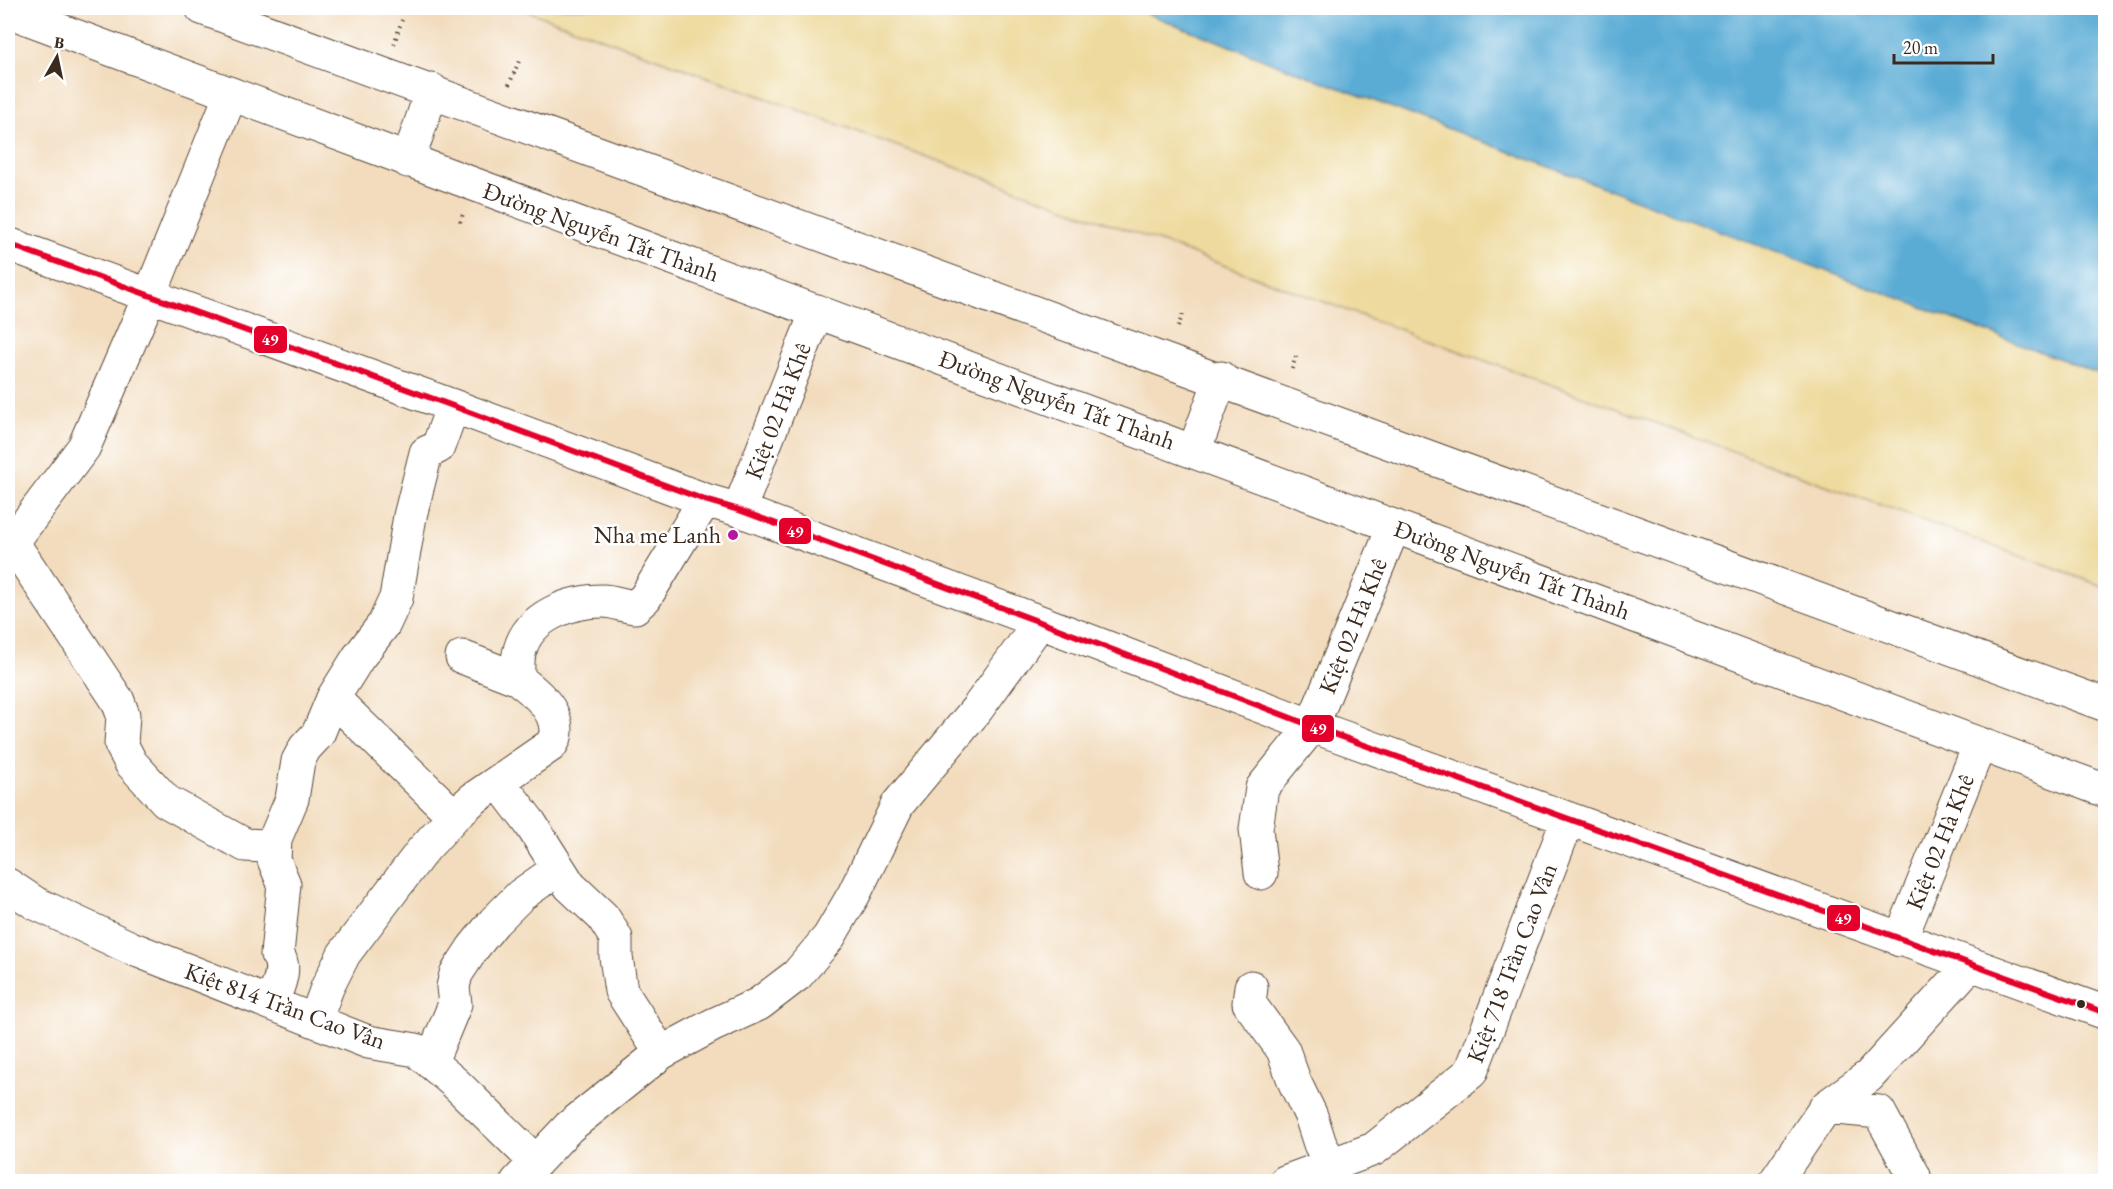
<svg xmlns="http://www.w3.org/2000/svg" width="2113" height="1189" font-family="'EB Garamond',serif">
<rect width="100%" height="100%" fill="#fff"/>
<filter id="ink" filterUnits="userSpaceOnUse"><feTurbulence type="fractalNoise" baseFrequency=".0167" numOctaves="2"/><feDisplacementMap in="SourceGraphic" scale="12" xChannelSelector="R" yChannelSelector="G"/><feConvolveMatrix kernelMatrix="1 2 1 2 8 2 1 2 1" color-interpolation-filters="sRGB"/></filter>
<filter id="wash" filterUnits="userSpaceOnUse"><feTurbulence type="fractalNoise" baseFrequency=".008" numOctaves="4" result="noise"/><feDisplacementMap in="SourceGraphic" scale="24" xChannelSelector="R" yChannelSelector="G"/><feGaussianBlur stdDeviation="1.35" result="paint"/><feColorMatrix in="noise" values="0 0 0 0 0 0 0 0 0 0 0 0 0 0 0 0 0 1.4 0 .05"/><feComposite in="paint" operator="in"/></filter>
<g filter="url(#wash)">
<rect width="100%" height="100%" fill="#f2dcbd"/>
<path fill="#eeda9e" stroke="#94825e" stroke-width="1.5" d="M519,8H1133L1279,65L2105,376V587Z"/>
<path fill="#5aacd5" stroke="#4a6b7a" stroke-width="1.5" d="M1133,8H2105V376L1279,65Z"/>
</g>
<g filter="url(#ink)">
<g fill="none" stroke-linecap="round" stroke-linejoin="round">
<g stroke="#564536" stroke-width="35">
<path id="minor" d="M8,244L453,406L705,500L739,510L1040,622L1312,726L2106,1013
M739,510L817,311
M12,542L118,701L123,715L121,744L131,763L166,801L245,845L265,846L275,839L292,799L298,761L305,748L318,734L333,698L358,658L384,624L396,598L410,516L426,453L438,447L453,406
M8,548L84,447L150,295L231,94
M462,657L518,679
M333,698L454,816
M499,782L530,823L570,886L603,917L616,938V957L621,991L661,1053
M1261,873L1256,829L1262,788L1312,726L1394,526
M8,885L35,903L131,948L368,1042L416,1050L455,1083L536,1162
M1900,940L1980,744
M1251,987L1249,1003L1283,1050L1295,1083L1311,1116L1320,1144L1331,1164
M272,1003C277,988 288,968 277,954L284,884L274,860L275,839
M315,1021L327,988L344,954L422,851L454,816L473,799L551,745C553,742 556,736 556,732C557,709 534,691 518,679C518,670 517,659 520,650C529,616 570,601 603,601C613,601 624,606 635,607L645,598L705,500
M431,1062L455,1004L453,987L456,974L473,948L494,922L521,895L558,869
M1826,1107L1879,1112L1914,1176L1909,1182
M517,1182L569,1127L661,1053L713,1025L759,1004L797,975L829,937L854,894L898,804L977,709L1040,622
M1285,1182L1374,1149L1471,1072L1568,819
M1775,1182L1826,1107L1869,1076L1970,965"/>
</g>
<g stroke="#564536" stroke-width="35">
<path id="major" d="M202,8C838,236 1472,470 2106,705
M8,11C706,272 1406,531 2106,791
M408,161L432,90
M1194,451L1221,378"/>
</g>
<path stroke="#564536" stroke-width="4" stroke-dasharray="1.5 4.5" stroke-linecap="butt" d="M394,44L403,17
M509,85L519,61
M460,222L463,214
M1178,327L1184,311
M1292,369L1297,353"/>
<use href="#minor" stroke="#fff" stroke-width="33"/>
<use href="#major" stroke="#fff" stroke-width="33"/>
<g stroke="#fff" stroke-width="10">
<path id="bus-1" d="M8,244L453,406L705,500L739,510L1040,622L1312,726L2106,1013"/>
</g>
<use href="#bus-1" stroke="#e4002b" stroke-width="6"/>
</g>
</g>
<circle fill="#b5179e" stroke="#fff" stroke-width="2" cx="733" cy="535" r="6"/>
<circle fill="#3b2a1e" stroke="#fff" stroke-width="2" cx="2081" cy="1004" r="5"/>
<g text-anchor="middle" stroke-width="5" stroke-linejoin="round" paint-order="stroke">
<g font-size="24" fill="#3b2a1e" stroke="#fff">
<text transform="translate(601 232) rotate(20)" y="8">Đường Nguyễn Tất Thành</text>
<text transform="translate(1057 400) rotate(20)" y="8">Đường Nguyễn Tất Thành</text>
<text transform="translate(778 411) rotate(-69)" y="8">Kiệt 02 Hà Khê</text>
<text transform="translate(1512 570) rotate(20)" y="8">Đường Nguyễn Tất Thành</text>
<text transform="translate(1353 626) rotate(-68)" y="8">Kiệt 02 Hà Khê</text>
<text transform="translate(1940 842) rotate(-68)" y="8">Kiệt 02 Hà Khê</text>
<text transform="translate(1512 963) rotate(-69)" y="8">Kiệt 718 Trần Cao Vân</text>
<text transform="translate(285 1006) rotate(20)" y="8">Kiệt 814 Trần Cao Vân</text>
</g>
<g font-size="24" fill="#3b2a1e" stroke="#fff" text-anchor="end">
<text x="721" y="543">Nha me Lanh</text>
</g>
</g>
<g stroke="#fff" stroke-width="2">
<rect x="253" y="325" width="35" height="29" rx="6" fill="#e4002b"/>
<rect x="778" y="517" width="34" height="28" rx="6" fill="#e4002b"/>
<rect x="1301" y="714" width="34" height="29" rx="6" fill="#e4002b"/>
<rect x="1826" y="904" width="35" height="28" rx="6" fill="#e4002b"/>
</g>
<g font-size="16" text-anchor="middle" font-weight="bold" fill="#fff">
<text x="270" y="345">49</text>
<text x="795" y="537">49</text>
<text x="1318" y="734">49</text>
<text x="1843" y="924">49</text>
</g>
<rect width="2113" height="1189" fill="none" stroke="#fff" stroke-width="30"/>
<g transform="translate(57 57) rotate(9)" stroke="#ffffff" stroke-width="4.5" paint-order="stroke">
<path d="M0-4.5L10 22L0 15L-10 22Z" fill="#3b2a1e"/>
<text y="-9" font-size="16" font-weight="bold" text-anchor="middle" fill="#3b2a1e">B</text>
</g>
<path d="M1894 54v9h99v-9" fill="none" stroke="#3b2a1e" stroke-width="3"/>
<text x="1903" y="54" font-size="18" fill="#3b2a1e" stroke="#ffffff" stroke-width="4.5" paint-order="stroke">20 m</text>
</svg>
